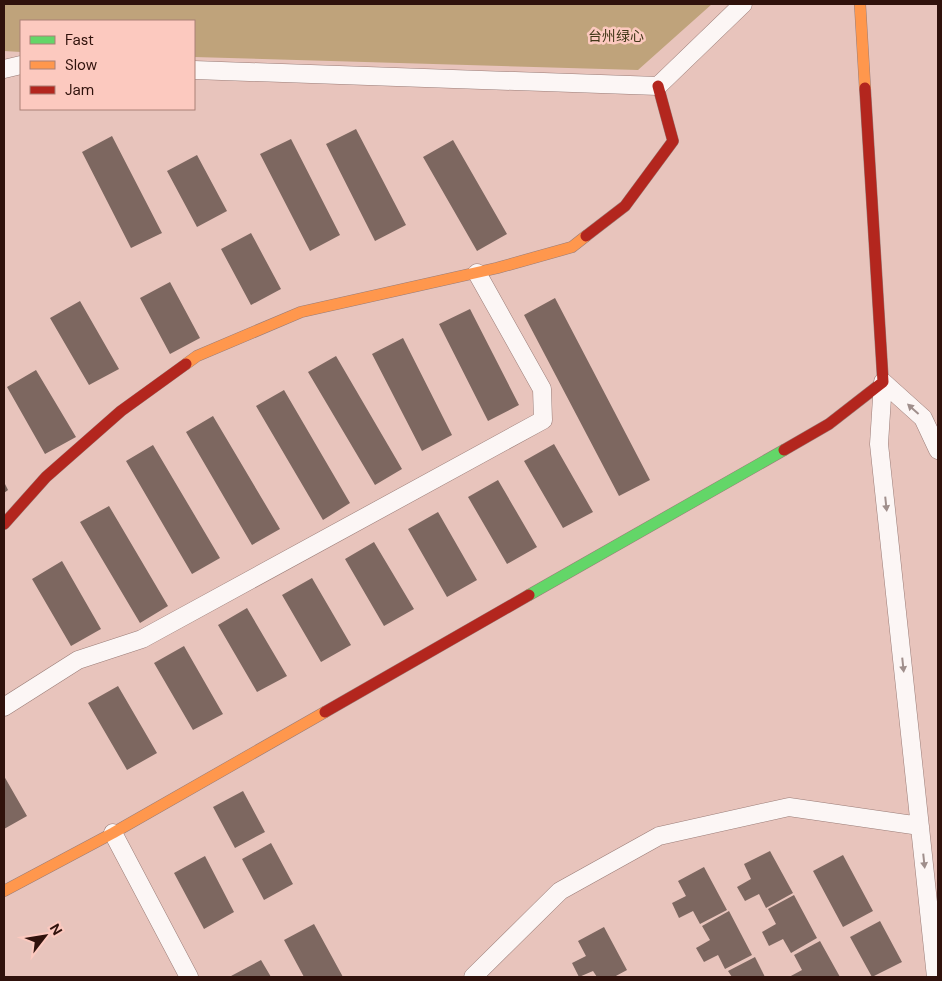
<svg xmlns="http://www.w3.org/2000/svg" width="942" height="981" font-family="'DM Sans','Noto Sans SC',sans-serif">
<rect width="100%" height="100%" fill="#e8c4bc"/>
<path fill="#bfa37b" d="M4,4H712L638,70L194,57V21H21V52L4,51Z"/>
<path fill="#7d6760" d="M356,129L406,225L375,241L326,144Z
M112,136L162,233L131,248L82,152Z
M291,139L340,235L310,251L260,154Z
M453,140L507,234L477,251L423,157Z
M197,155L227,211L197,227L167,171Z
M251,233L281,289L251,305L221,249Z
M170,282L200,338L170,354L140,298Z
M555,298L650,480L619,496L524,315Z
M80,301L119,369L89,385L50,318Z
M470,309L519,405L488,421L439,324Z
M403,338L452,435L422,451L372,354Z
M336,356L402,469L375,485L308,372Z
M36,370L76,437L45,454L7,387Z
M284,390L350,503L323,520L256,406Z
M213,416L280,529L252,545L186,432Z
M554,444L593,512L563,528L524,461Z
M153,445L220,558L192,574L126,461Z
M498,480L537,547L507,564L468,497Z
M4,482L8,490L4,493Z
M109,506L168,606L140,623L80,522Z
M438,512L477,580L447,597L408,529Z
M374,542L414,609L384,626L345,559Z
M62,561L101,629L71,646L32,579Z
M312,578L351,645L321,662L282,595Z
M247,608L287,676L257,692L218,625Z
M184,646L223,714L193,730L154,663Z
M118,686L157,753L127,770L88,703Z
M4,776L27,816L4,829Z
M243,791L265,832L235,848L213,807Z
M271,843L293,884L264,900L242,859Z
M770,851L793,893L766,908L759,894L745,901L737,887L751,879L744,864Z
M843,855L873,911L843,927L813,871Z
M205,856L234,912L204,929L174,873Z
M704,867L727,910L700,924L693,911L679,918L672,903L686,896L678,881Z
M794,895L817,938L791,953L783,939L769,946L762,932L776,924L768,909Z
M729,911L752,955L725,969L718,955L704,962L696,948L710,940L702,926Z
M880,921L902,962L872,977L850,937Z
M314,924L343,977H304L284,940Z
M604,927L627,970L614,977H597L593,971L579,977L572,963L586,956L578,941Z
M820,941L840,977H789L802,970L794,955Z
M755,957L765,977H732L728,971Z
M261,960L271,977H232L231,976Z"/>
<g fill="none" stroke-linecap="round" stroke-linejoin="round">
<g stroke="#9a7c77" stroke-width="19">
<path id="street" d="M4,69L21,65
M194,70L658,86L743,4
M4,707L78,660L142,639L543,420L542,389L477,273
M113,833L189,977
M473,977L560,891L659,836L789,807L920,826
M936,977L879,444L883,382L923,418L938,450"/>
</g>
<g stroke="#9a7c77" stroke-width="12">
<path id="fast" d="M529,595L784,450"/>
</g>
<g stroke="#9a7c77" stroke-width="12">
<path id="slow" d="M860,4L865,88
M186,364L197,356L301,312L497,268L572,247L586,236
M4,891L113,833L325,712"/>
</g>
<g stroke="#9a7c77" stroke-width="12">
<path id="jam" d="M586,236L625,206L673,141L658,86
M784,450L829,424L883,382L865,88
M4,524L46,477L121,411L186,364
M325,712L529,595"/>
</g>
<use href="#street" stroke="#fcf6f5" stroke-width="18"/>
<use href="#fast" stroke="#63d668" stroke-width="11"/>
<use href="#slow" stroke="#ff974d" stroke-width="11"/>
<use href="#jam" stroke="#b3261e" stroke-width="11"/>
</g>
<defs><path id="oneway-solid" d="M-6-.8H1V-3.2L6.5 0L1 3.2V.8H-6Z" transform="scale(1.25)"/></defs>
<g fill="#a08f8c">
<use href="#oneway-solid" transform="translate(913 409) rotate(-138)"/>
<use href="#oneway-solid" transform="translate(886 504) rotate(84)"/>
<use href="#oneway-solid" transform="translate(903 665) rotate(84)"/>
<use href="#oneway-solid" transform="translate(924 861) rotate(84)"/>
</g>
<g text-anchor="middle" stroke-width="5" stroke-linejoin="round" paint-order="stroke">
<g font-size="14" fill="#413718" stroke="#fcc9bf">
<text x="616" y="41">台州绿心</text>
</g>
</g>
<rect width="942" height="981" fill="none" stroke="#30120c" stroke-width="10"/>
<rect x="20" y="20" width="175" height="90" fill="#fcc9bf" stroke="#aa8077"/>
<rect x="30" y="36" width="25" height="8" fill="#63d668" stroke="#aa8077"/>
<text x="65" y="45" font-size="15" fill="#30120c">Fast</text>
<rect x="30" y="61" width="25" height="8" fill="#ff974d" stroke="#aa8077"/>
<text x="65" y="70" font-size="15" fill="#30120c">Slow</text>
<rect x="30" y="86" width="25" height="8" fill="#b3261e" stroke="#aa8077"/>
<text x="65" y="95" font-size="15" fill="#30120c">Jam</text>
<g transform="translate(45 936) rotate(59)" stroke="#fcc9bf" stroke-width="4" paint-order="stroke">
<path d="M0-4L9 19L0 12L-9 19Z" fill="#30120c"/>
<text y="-8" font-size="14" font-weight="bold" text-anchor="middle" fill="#30120c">N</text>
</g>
</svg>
